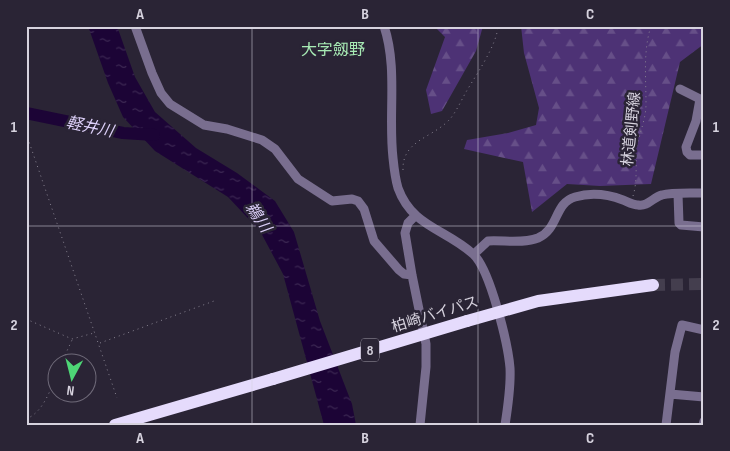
<svg xmlns="http://www.w3.org/2000/svg" width="730" height="451" font-family="'Sofia Sans Condensed','Noto Sans JP',sans-serif">
<defs>
<pattern id="forest-firs" width="22" height="20" patternUnits="userSpaceOnUse" patternTransform="scale(1.25)"><rect width="22" height="20" fill="#4d3275"/><path d="M5 1l3.5 6h-7zM16 11l3.5 6h-7z" fill="#664f88"/></pattern>
<pattern id="water-ripples" width="26" height="14" patternUnits="userSpaceOnUse" patternTransform="scale(1.25)"><rect width="26" height="14" fill="#1c0436"/><path d="M2 4q2-2 4 0t4 0M15 11q2-2 4 0t4 0" fill="none" stroke="#3c2853"/></pattern>
</defs>
<rect width="100%" height="100%" fill="#2a2435"/>
<path fill="url(#forest-firs)" d="M434,26H483L476,51L442,111L431,114L426,90L445,37Z
M521,26H704V44L680,62L651,184L600,186L567,184L532,212L523,162L464,149L467,140L508,133L536,125L539,108L524,53Z"/>
<path fill="url(#water-ripples)" d="M88,26H117L135,77L155,112L196,148L237,173L275,201L294,232L320,321L352,404L356,425H324L283,274L260,231L228,197L155,151L123,117L108,83Z"/>
<g fill="none" stroke-linecap="round" stroke-linejoin="round">
<path stroke="#1c0436" stroke-width="12" d="M26,113L123,133L154,135"/>
<path stroke="#443e4e" stroke-width="12" stroke-dasharray="12 6" stroke-linecap="butt" d="M653,285L704,284"/>
<path stroke="#888391" stroke-width="1" stroke-dasharray="1 4" stroke-linecap="butt" d="M26,133L117,398
M403,170C402,140 433,138 450,119C456,112 461,101 466,92C476,75 497,45 498,26
M633,196C638,180 635,162 637,146C640,132 646,118 646,104C646,77 643,51 651,26
M26,319L72,339L94,333
M100,343L214,301
M61,364L72,340
M26,419C44,412 50,389 58,373"/>
<path stroke="#796e8f" stroke-width="9" d="M135,26L152,73L161,93L170,104L204,125L227,129L262,140L275,149L298,179L332,201L352,199L358,201L364,209L374,241L399,270L404,274L412,275
M384,26C398,68 388,114 393,158C394,168 395,178 398,188C412,227 446,229 473,254C490,269 508,344 510,368C511,387 508,406 505,425
M680,89L704,101
M700,99L696,121L686,147L687,152L690,155H704
M678,194L679,223L681,225L704,227
M415,216L408,223L405,233L412,275L426,344V367L420,425
M474,254L488,241C504,240 523,244 538,238C559,229 554,203 575,197C592,192 607,194 623,200C628,202 633,205 638,205C648,207 653,197 662,195C672,192 692,193 704,193
M670,394L704,397
M666,425L675,352L682,325L704,330
M703,425L704,421"/>
<path stroke="#e5dbfc" stroke-width="12" d="M467,321L538,301L653,285
M115,425L273,379"/>
<path stroke="#e5dbfc" stroke-width="12" d="M273,379L467,321"/>
</g>
<path fill="none" stroke="#d6d2de" stroke-width="1" stroke-opacity="0.55" d="M252,26V425M478,26V425M26,226H704"/>
<g text-anchor="middle" stroke-width="5" stroke-linejoin="round" paint-order="stroke">
<rect fill="#2a2435" stroke="#a29eab" stroke-width="1" x="361" y="338.5" width="18" height="23" rx="4"/>
<g font-size="14" font-weight="bold" fill="#d6d2de">
<text x="370" y="355">8</text>
</g>
<g font-size="15" fill="#d6d2de" stroke="#2a2435">
<text transform="translate(631 129) rotate(-84)" y="5">林道剣野線</text>
<text transform="translate(435 314) rotate(-17)" y="5">柏崎バイパス</text>
</g>
<g font-size="16" fill="#a7eab4" stroke="#2a2435">
<text x="333" y="55">大字劔野</text>
</g>
<g font-size="16" font-style="italic" fill="#dccff8" stroke="#2a2435">
<text transform="translate(90 126) rotate(12)" y="6">軽井川</text>
<text transform="translate(259 217) rotate(56)" y="6">鵜川</text>
</g>
</g>
<rect width="730" height="451" fill="none" stroke="#2a2435" stroke-width="55"/>
<g transform="translate(72 378) rotate(187)"><circle r="24" fill="#2a2435" stroke="#6f6a79"/>
<path d="M0-4L9 19L0 12L-9 19Z" fill="#4ed676"/>
<text y="-8" font-size="14" font-weight="bold" text-anchor="middle" fill="#d6d2de">N</text>
</g>
<rect x="28" y="28" width="674" height="396" fill="none" stroke="#d6d2de" stroke-width="2"/>
<g font-size="16" text-anchor="middle" font-weight="bold" fill="#d6d2de">
<text x="140" y="19">A</text>
<text x="365" y="19">B</text>
<text x="590" y="19">C</text>
<text x="14" y="132">1</text>
<text x="716" y="132">1</text>
<text x="14" y="330">2</text>
<text x="716" y="330">2</text>
<text x="140" y="443">A</text>
<text x="365" y="443">B</text>
<text x="590" y="443">C</text>
</g>
</svg>
